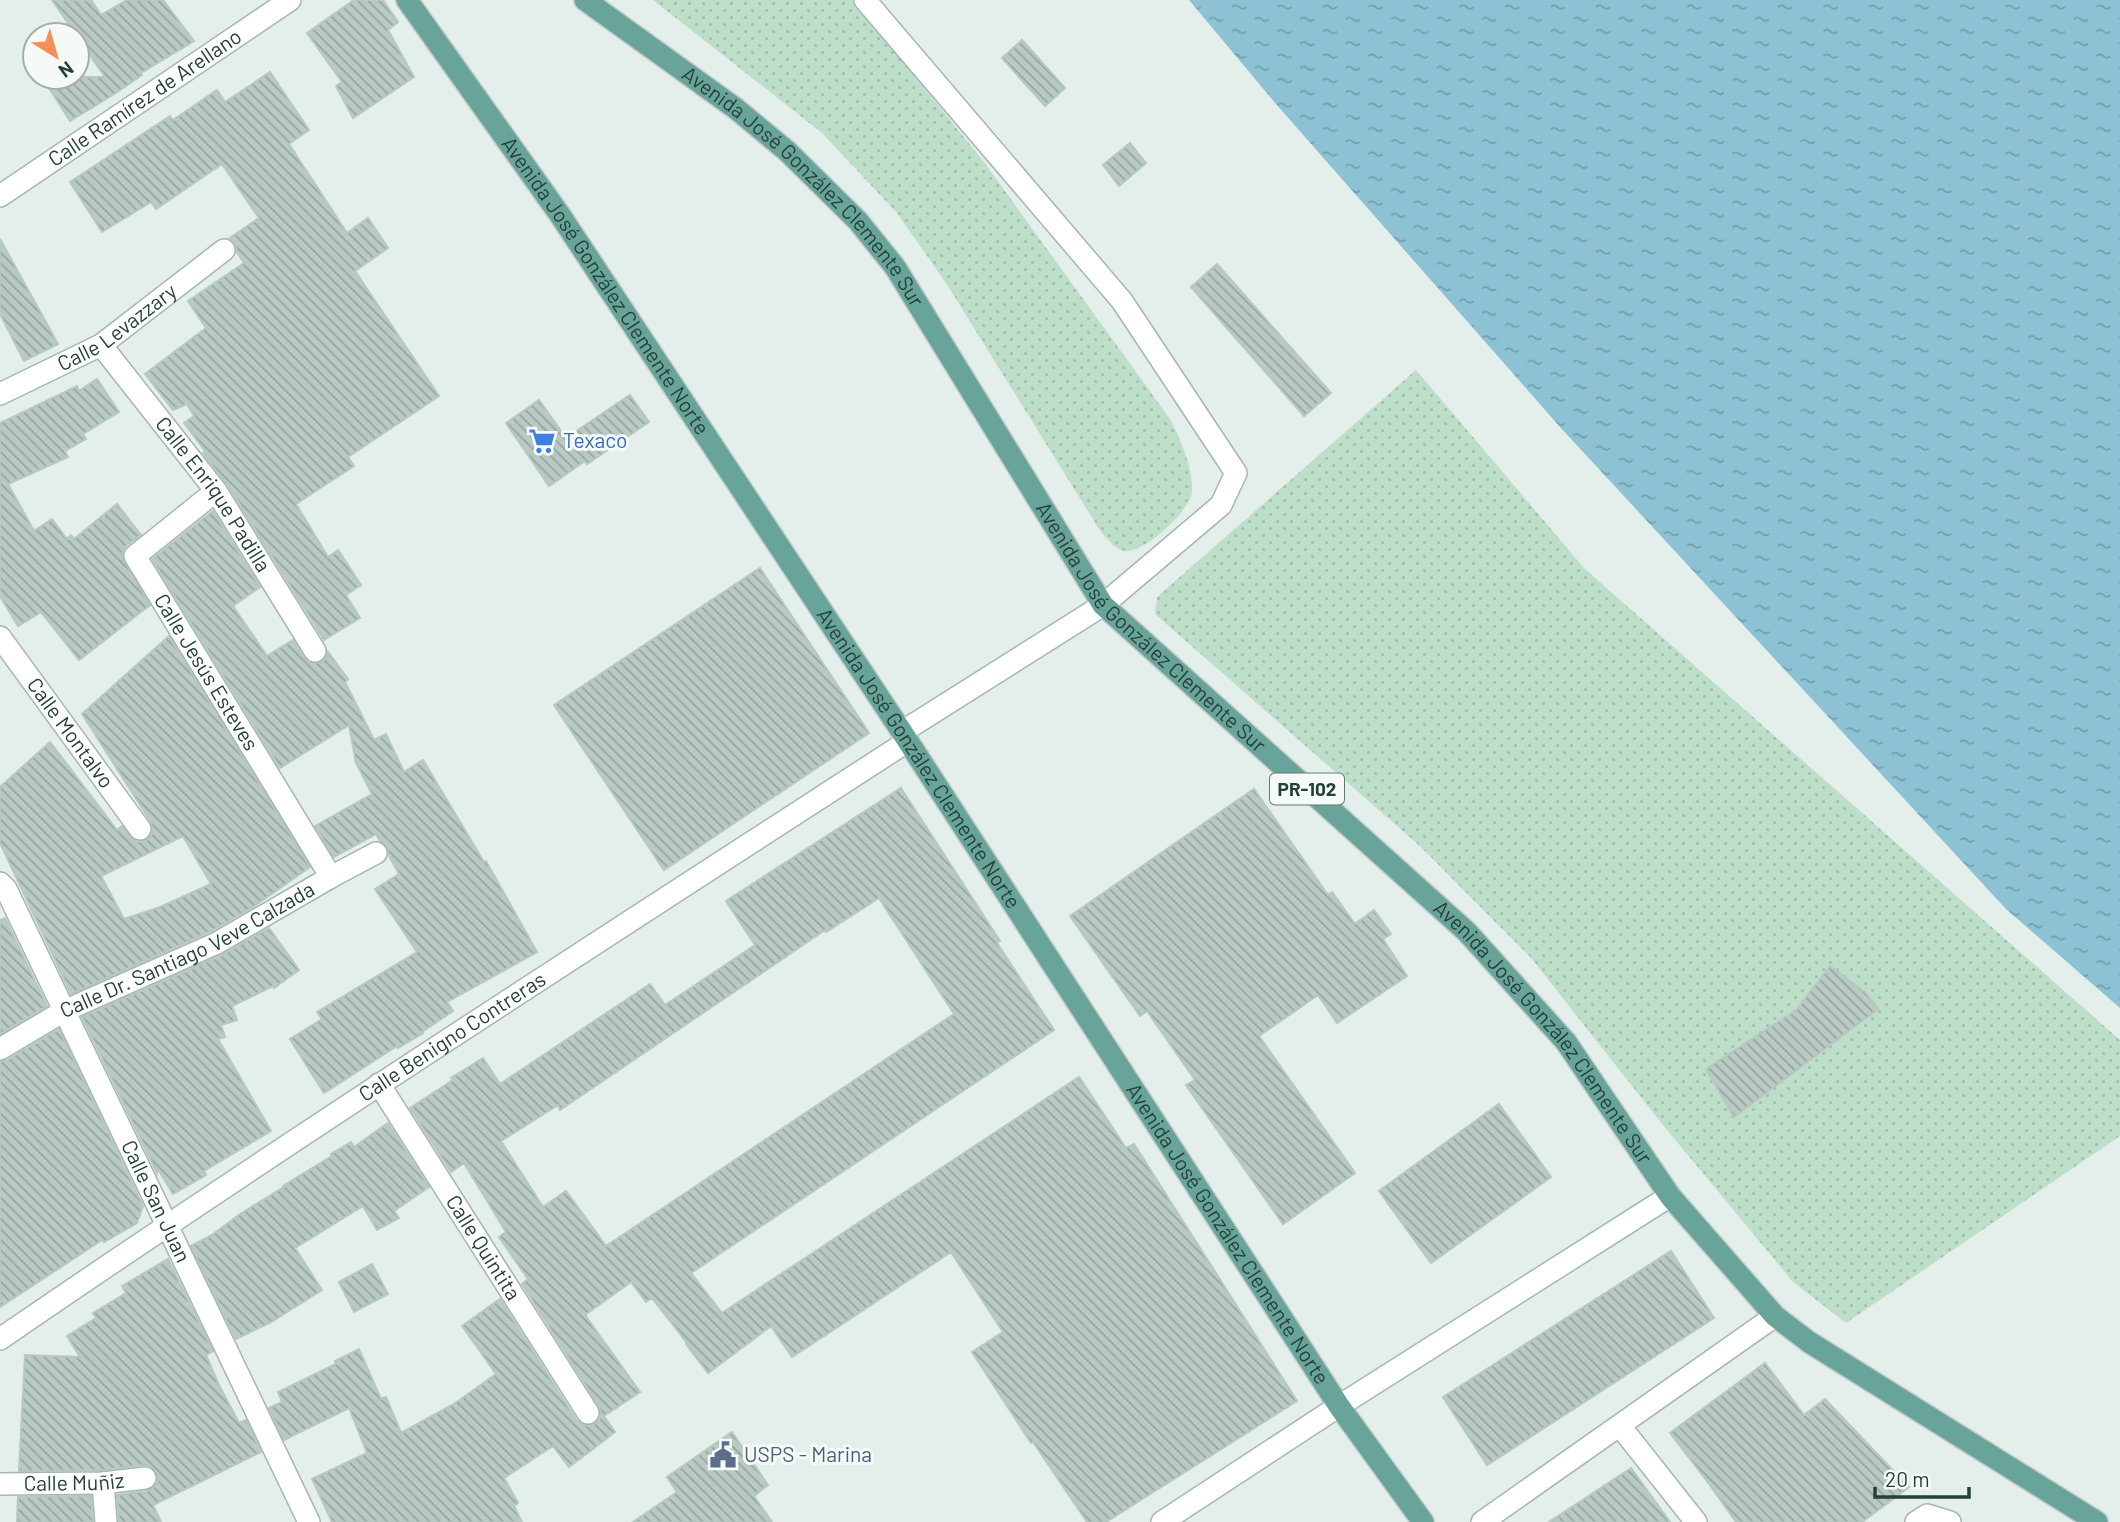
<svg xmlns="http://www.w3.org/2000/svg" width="2120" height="1522" font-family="Barlow,sans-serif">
<defs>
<pattern id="green-dots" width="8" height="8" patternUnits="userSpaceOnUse" patternTransform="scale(1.75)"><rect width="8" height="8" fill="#bddfc9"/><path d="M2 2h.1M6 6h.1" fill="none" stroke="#a2c0ae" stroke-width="1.8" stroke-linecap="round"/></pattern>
<pattern id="water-ripples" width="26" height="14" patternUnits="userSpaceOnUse" patternTransform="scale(1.75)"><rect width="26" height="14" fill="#8cc2d3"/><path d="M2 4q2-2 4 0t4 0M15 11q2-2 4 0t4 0" fill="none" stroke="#729fac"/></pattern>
<pattern id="building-back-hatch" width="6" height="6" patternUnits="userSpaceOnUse" patternTransform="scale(1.75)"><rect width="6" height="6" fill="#b9c9c4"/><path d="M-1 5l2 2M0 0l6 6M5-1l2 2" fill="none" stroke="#96a5a0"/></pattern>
</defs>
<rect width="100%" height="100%" fill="#e4eeea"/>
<path fill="url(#green-dots)" d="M653,0H853L984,162L1170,419C1180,438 1194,470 1192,492C1190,511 1144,553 1126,551C1116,551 1108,539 1101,532L946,283L897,213L822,133Z
M1416,370L1585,569L2120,1040V1136L1846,1323L1793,1282L1658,1119L1532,959L1421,847L1155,614L1157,597Z"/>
<path fill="url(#water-ripples)" d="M1189,0H2120V1008L2006,909L1560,427L1276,104Z"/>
<path fill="url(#building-back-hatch)" stroke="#b6c8c2" stroke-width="2" fill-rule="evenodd" d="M52,0H91L101,15L127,0H163L194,41L141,73L142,75L116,93L70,121L42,77H105Z
M354,0H383L398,22L388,30L414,77L353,118L336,86L342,82L307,33Z
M1022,40L1065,88L1045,106L1002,58Z
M270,72L309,130L289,144L347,233L368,218L388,248L355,271L439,396L348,457L354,466L296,504L328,557L338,550L361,585L346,595L360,618L324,640L227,484L203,453L205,451L184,423L194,416L187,404L173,410L145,374L206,328L188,301L244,263L237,252L235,243L230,238L259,218L222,164L156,209L151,202L102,232L70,182L170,116L173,120L217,90L225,102Z
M1130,143L1146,163L1119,186L1103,165Z
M0,239L58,344L24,361L0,314Z
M1217,264L1331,393L1304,416L1191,287Z
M97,379L119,412L83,434L86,439L65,451L68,457L8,484L34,531L52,519L67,539L71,535L74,539L117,504L141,535L126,546L123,551L122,557L150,605L79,660L41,612L18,626L0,596V423L77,386L79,391Z
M630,395L649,422L587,464L585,461L549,486L506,423L539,400L566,438Z
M213,511L260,587L233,606L267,656L293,640L304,658L309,663L321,662L326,658L328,652L348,679L345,682L374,740L386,734L404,772L423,760L484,862L486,861L537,952L447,1002L453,1011L422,1032L423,1033L398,1048L397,1046L324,1093L290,1039L322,1019L317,1012L417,952L375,889L399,874L389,856L387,846L380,841L376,834L334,857L315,826L372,794L356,763L349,725L280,768L152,559Z
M760,568L869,733L664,870L554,705Z
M169,636L310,867L253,907L211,931L71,994L0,843V787L50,742L117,830L122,826L135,841L142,842L148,839L152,834L151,822L82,714ZM183,836L211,884L160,907L124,919L101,876Z
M901,788L1000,941L997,943L1054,1030L691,1273L722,1313L1079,1077L1126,1148L1134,1144L1297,1401L1106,1522H1087L1033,1442L1031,1443L972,1352L1003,1332L951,1252L792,1357L771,1326L708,1373L686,1344L687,1343L652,1298L646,1302L631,1282L585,1315L640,1392L604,1416L615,1432L569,1467L553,1446L504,1478L518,1503L514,1506L522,1522H332L312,1479L367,1453L349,1408L284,1440L269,1408L282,1402L278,1392L336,1364L335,1361L359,1349L381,1399L386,1397L401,1433L454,1404L496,1374L462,1326L500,1299L577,1421L588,1426L594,1424L599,1420L601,1413L599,1406L522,1284L528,1279L499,1237L506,1232L464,1163L451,1172L410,1108L453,1080L451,1078L483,1058L500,1084L650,984L665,1005L755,945L726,901ZM879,898L954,1014L606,1246L566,1191L543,1207L501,1141L558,1105L560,1110L825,930L826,932Z
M1254,789L1328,895L1332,892L1355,924L1374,910L1391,934L1383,939L1407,976L1337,1023L1318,995L1259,1036L1355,1173L1283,1224L1186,1085L1195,1080L1147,1011L1140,1016L1070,916Z
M5,918L47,1006L0,1034V920Z
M269,928L299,970L274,988L273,986L232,1006L237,1020L221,1025L225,1037L218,1039L271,1131L204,1171L206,1175L173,1194L158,1169L157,1173L82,1017L222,955Z
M1830,966L1866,993L1878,1009L1734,1117L1706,1069L1796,1010Z
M59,1029L143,1206L137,1223L104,1242L102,1240L0,1307V1062L7,1060Z
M1499,1104L1551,1177L1431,1263L1379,1191Z
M388,1123L429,1187L394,1211L399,1218L377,1230L363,1206L295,1248L322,1290L271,1322L236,1339L191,1246L212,1235L240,1214L284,1187L283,1186L332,1156L331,1154L351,1142L354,1147Z
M1671,1251L1714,1318L1487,1465L1443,1397Z
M168,1259L213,1351L206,1355L218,1383L239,1423L246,1420L261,1452L153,1505L161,1522H119L117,1495L147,1491L153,1488L157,1483L158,1476L151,1466L143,1465L102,1470L19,1471L25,1355L80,1357L67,1336L96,1318L93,1313L126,1293L122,1286Z
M372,1264L388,1294L354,1312L339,1282Z
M1765,1363L1804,1415L1825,1399L1909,1487L1862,1522H1736L1707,1481L1670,1433Z
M732,1432L768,1485L754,1496L772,1522H633L677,1492L667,1477Z
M1631,1468L1670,1522H1549Z
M91,1496L93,1522H17L18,1497Z"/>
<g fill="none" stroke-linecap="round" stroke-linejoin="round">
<g stroke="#a6b6b2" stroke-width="24">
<g id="street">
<path d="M865,0L1122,301L1236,473L1221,505L1103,605L902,732"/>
<path id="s1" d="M0,196L290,0"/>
<path id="s2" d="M101,345L216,491L315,651"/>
<path id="s3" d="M0,394L101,345L224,250"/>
<path id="s4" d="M216,491L135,556L331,877"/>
<path id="s5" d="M0,637L140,829"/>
<path id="s6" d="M0,883L6,889L309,1522"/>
<path id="s7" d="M0,1049L64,1011L217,943L331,877L376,853"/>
<path id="s8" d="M379,1084L588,1413"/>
<path id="s9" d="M0,1339C299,1134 604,938 908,741"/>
<path d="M1620,1426L1696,1522"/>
<path d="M103,1483L106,1522"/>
<path id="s10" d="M0,1484L103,1483L145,1478"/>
<path d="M1482,1522L1775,1316"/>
<path d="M1916,1522L1927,1515L1950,1522"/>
</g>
</g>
<g stroke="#a2bab4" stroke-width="24">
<path id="secondary" d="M1162,1522L1339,1406L1670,1196"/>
</g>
<g stroke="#c1cac8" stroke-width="24">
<g id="primary">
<path id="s11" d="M407,0L560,215L902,732L1339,1406L1423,1522"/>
<path id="s12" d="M585,0L735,108L787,151L858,221L895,267L1103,605L1467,932L1566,1042L1670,1196L1775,1316L1809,1342L2097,1522"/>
</g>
</g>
<use href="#street" stroke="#fff" stroke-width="21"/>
<use href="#secondary" stroke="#fff" stroke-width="21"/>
<use href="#primary" stroke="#68a49a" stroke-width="21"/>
</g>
<defs>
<g id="supermarket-bare" transform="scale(2.1)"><path d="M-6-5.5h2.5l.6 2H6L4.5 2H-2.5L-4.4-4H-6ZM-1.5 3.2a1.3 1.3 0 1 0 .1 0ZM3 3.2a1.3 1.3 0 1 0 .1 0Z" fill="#3f7fe0" stroke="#f5faf8" stroke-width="2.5" paint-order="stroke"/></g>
<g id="civic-bare" transform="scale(2.1)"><path d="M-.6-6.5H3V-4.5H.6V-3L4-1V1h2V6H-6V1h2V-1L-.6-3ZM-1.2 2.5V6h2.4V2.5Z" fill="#5c6f8a" stroke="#f5faf8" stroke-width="2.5" paint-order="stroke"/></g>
</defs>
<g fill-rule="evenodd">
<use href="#supermarket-bare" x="542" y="441"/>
<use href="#civic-bare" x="723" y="1455"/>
</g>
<g text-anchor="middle" stroke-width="6" stroke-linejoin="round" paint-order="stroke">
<rect fill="#f5faf8" stroke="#627874" stroke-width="2" x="1270" y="773.5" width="74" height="31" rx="5"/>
<g font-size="19" font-weight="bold" fill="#23403b">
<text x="1307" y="796">PR-102</text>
</g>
<g font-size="21" fill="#23403b" stroke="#f5faf8">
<text dy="7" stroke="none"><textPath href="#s1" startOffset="175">Calle Ramírez de Arellano</textPath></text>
<text dy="7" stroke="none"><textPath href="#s12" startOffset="289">Avenida José González Clemente Sur</textPath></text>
<text dy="7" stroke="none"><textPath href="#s11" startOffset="348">Avenida José González Clemente Norte</textPath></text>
<text dy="7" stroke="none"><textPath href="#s3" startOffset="135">Calle Levazzary</textPath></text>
<text dy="7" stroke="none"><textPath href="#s2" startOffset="187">Calle Enrique Padilla</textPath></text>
<text dy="7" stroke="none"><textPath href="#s12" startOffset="856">Avenida José González Clemente Sur</textPath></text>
<text dy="7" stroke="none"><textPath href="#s4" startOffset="240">Calle Jesús Esteves</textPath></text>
<text dy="7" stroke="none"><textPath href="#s5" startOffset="119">Calle Montalvo</textPath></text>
<text dy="7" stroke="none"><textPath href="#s11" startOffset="915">Avenida José González Clemente Norte</textPath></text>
<text dy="7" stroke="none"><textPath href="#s7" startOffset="212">Calle Dr. Santiago Veve Calzada</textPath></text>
<text dy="7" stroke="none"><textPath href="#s12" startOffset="1423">Avenida José González Clemente Sur</textPath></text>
<text dy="7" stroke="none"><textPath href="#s9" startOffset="544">Calle Benigno Contreras</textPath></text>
<text dy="7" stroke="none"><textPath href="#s6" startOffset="355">Calle San Juan</textPath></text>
<text dy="7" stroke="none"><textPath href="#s11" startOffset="1482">Avenida José González Clemente Norte</textPath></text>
<text dy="7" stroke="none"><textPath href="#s8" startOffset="194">Calle Quintita</textPath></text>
<text dy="7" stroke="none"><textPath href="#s10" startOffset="74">Calle Muñiz</textPath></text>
</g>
<g font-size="21" fill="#366cbe" stroke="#f5faf8" text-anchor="start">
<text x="563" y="448">Texaco</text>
</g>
<g font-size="21" fill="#4e5e75" stroke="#f5faf8" text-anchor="start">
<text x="744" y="1462">USPS - Marina</text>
</g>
</g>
<g transform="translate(56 56) rotate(143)"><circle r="33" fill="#f5faf8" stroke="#a1b0ac" stroke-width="2"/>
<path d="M0-5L12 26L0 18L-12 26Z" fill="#f48f5c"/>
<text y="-10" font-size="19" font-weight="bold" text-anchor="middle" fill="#23403b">N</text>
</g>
<path d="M1875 1487v10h94v-10" fill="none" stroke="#23403b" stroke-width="3.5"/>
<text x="1885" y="1487" font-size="21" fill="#23403b" stroke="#f5faf8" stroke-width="5" paint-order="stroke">20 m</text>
</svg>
